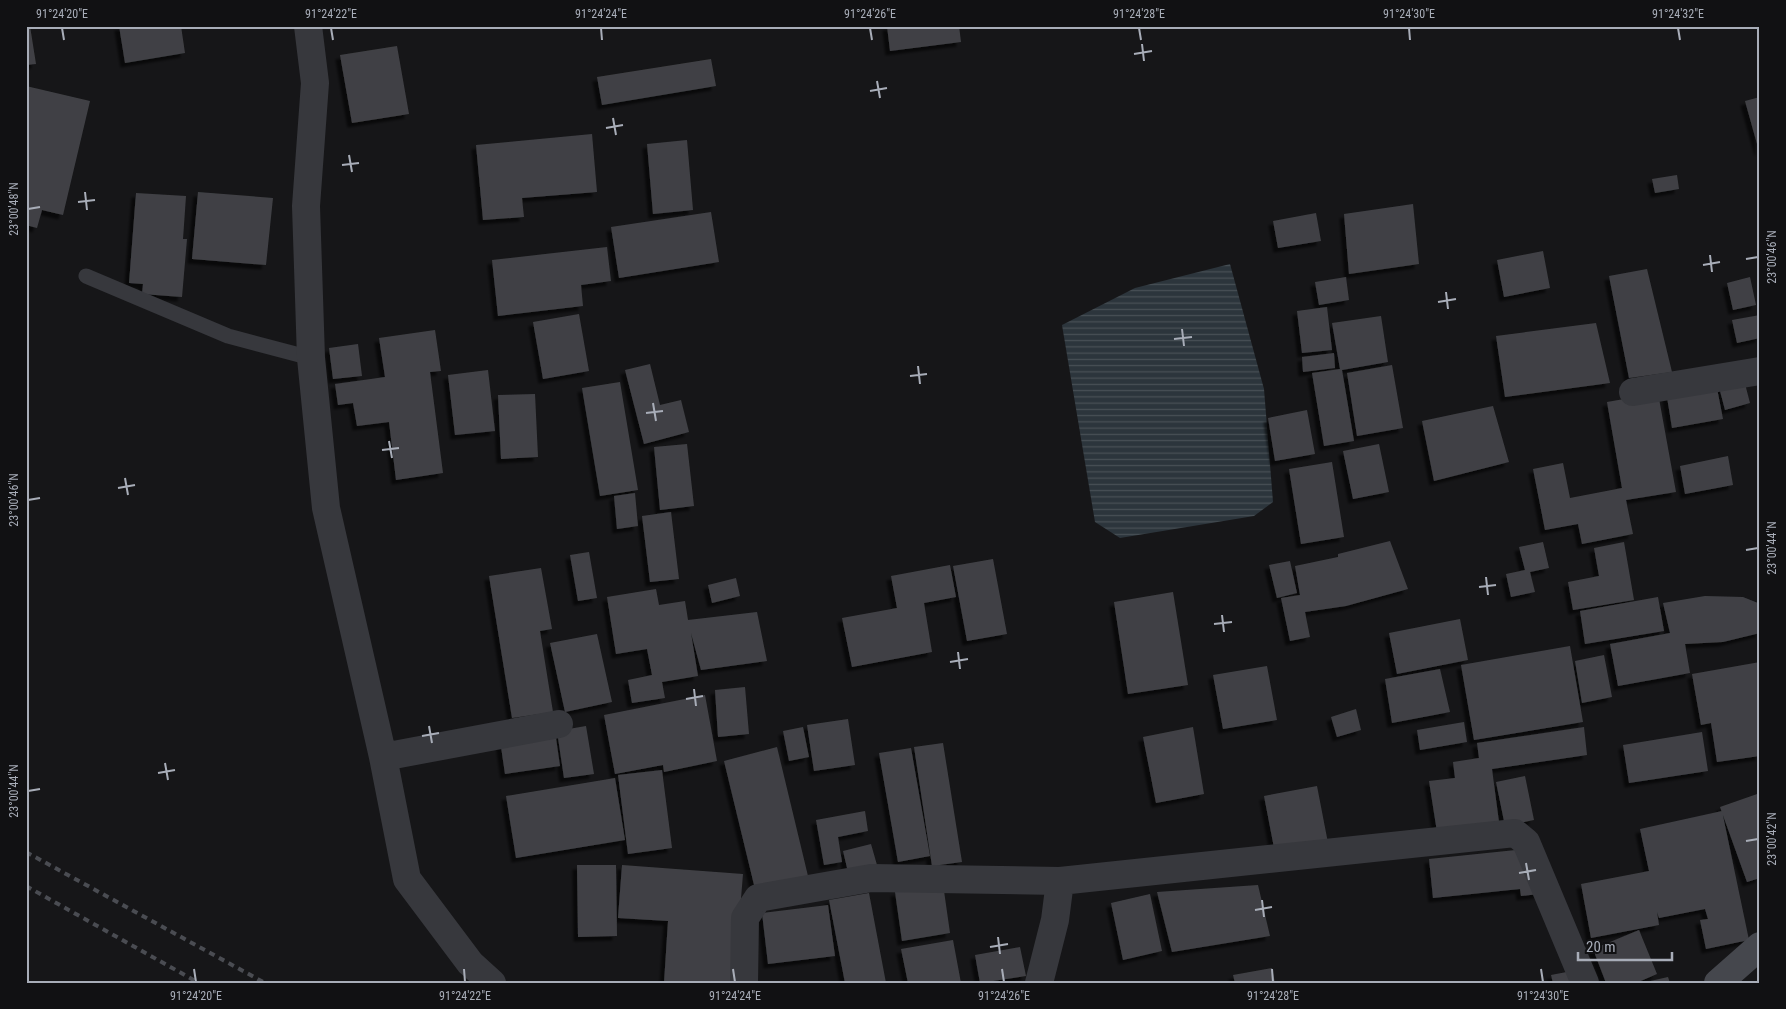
<svg xmlns="http://www.w3.org/2000/svg" width="1786" height="1009" font-family="'Roboto Condensed',sans-serif">
<defs>
<pattern id="water-rules" width="6" height="5" patternUnits="userSpaceOnUse" patternTransform="scale(1.25)"><rect width="6" height="5" fill="#2c353c"/><path d="M0 2.5h6" fill="none" stroke="#485056"/></pattern>
<filter id="shadow"><feDropShadow dx="-4.5" dy="4.5" stdDeviation="1" flood-color="#0009"/></filter>
</defs>
<rect width="100%" height="100%" fill="#161618"/>
<path fill="url(#water-rules)" d="M1230,264L1264,389L1273,502L1254,516L1120,538L1095,522L1062,325L1135,288Z"/>
<path fill="#404145" filter="url(#shadow)" d="M26,26H30L36,64L26,65Z
M119,26H181L185,53L125,63Z
M887,26H959L961,42L890,51Z
M397,46L409,114L352,123L340,55Z
M711,59L716,86L602,105L597,77Z
M26,86L90,101L63,215L42,210L37,228L26,225Z
M1760,97V151H1759L1745,101Z
M592,134L597,192L522,198L524,217L483,220L476,145Z
M687,140L693,210L653,214L647,144Z
M1677,175L1679,189L1655,193L1652,179Z
M198,192L273,198L266,265L192,259Z
M136,193L186,196L183,239H187L182,297L142,294L143,284L129,283Z
M1413,204L1419,264L1349,274L1344,214Z
M711,212L719,262L619,278L611,227Z
M1316,213L1321,241L1278,248L1273,221Z
M607,247L611,281L581,285L583,306L498,316L492,260Z
M1543,251L1550,288L1504,297L1497,260Z
M1647,269L1672,372L1629,378L1609,276Z
M1346,277L1349,300L1319,305L1315,282Z
M1750,277L1756,305L1733,310L1727,283Z
M1327,307L1332,350L1302,353L1297,311Z
M579,314L589,371L543,379L533,322Z
M1760,315V338L1737,343L1732,320Z
M1381,316L1388,362L1342,370L1354,441L1324,446L1312,373L1340,369L1332,323Z
M1596,323L1610,383L1505,397L1496,336Z
M435,330L441,371L430,372L443,473L396,480L389,422L357,426L353,403L338,405L335,384L385,377L379,338Z
M358,344L362,376L333,379L329,348Z
M1334,353L1335,368L1303,372L1302,357Z
M650,364L660,405L681,400L689,432L644,444L625,370Z
M1392,365L1403,428L1357,436L1347,373Z
M488,370L495,431L455,435L448,375Z
M1744,380L1750,403L1725,410L1719,387Z
M620,382L638,490L600,496L582,388Z
M1716,383L1723,419L1672,428L1666,391Z
M1658,393L1676,492L1626,500L1633,534L1582,544L1578,524L1545,530L1533,469L1563,463L1570,498L1622,488L1607,402Z
M535,394L538,457L501,459L498,395Z
M1493,406L1509,462L1434,481L1422,421Z
M1307,410L1315,454L1275,461L1268,418Z
M687,444L694,506L660,510L654,447Z
M1379,444L1389,492L1353,499L1343,451Z
M1728,456L1733,485L1685,494L1680,466Z
M1332,462L1344,537L1301,544L1289,469Z
M635,493L638,526L617,529L614,496Z
M671,512L679,579L650,582L642,516Z
M1390,541L1408,589L1346,606L1305,612L1310,637L1290,641L1281,598L1300,595L1295,566L1338,557V554Z
M1543,542L1549,568L1530,572L1535,592L1511,597L1506,574L1525,570L1519,547Z
M1624,542L1634,600L1573,610L1568,582L1599,576L1594,548Z
M589,552L597,598L578,601L570,555Z
M993,559L1007,634L967,641L953,566Z
M1290,561L1297,593L1277,598L1269,565Z
M950,565L956,597L924,603L932,652L852,667L842,618L897,608L891,576Z
M541,568L552,629L540,631L553,712L512,718L489,576Z
M736,578L740,596L712,603L708,585Z
M656,589L659,605L685,601L688,620L757,612L767,661L701,670L691,633L698,676L662,682L665,698L632,703L628,680L652,675L647,649L616,654L607,597Z
M1173,592L1188,685L1128,694L1114,602Z
M1705,596L1743,597L1758,603L1760,633L1723,642L1685,644L1690,673L1618,686L1610,644L1670,633L1663,603Z
M1658,597L1664,631L1585,644L1580,611Z
M1460,619L1468,660L1397,674L1389,633Z
M597,634L612,702L565,712L550,643Z
M1570,646L1583,722L1474,740L1461,665Z
M1604,655L1612,697L1582,703L1575,661Z
M1760,662V756L1717,762L1711,723L1701,725L1692,674Z
M1267,666L1277,720L1223,729L1213,675Z
M1440,669L1450,712L1392,723L1385,679Z
M745,687L749,734L718,737L715,690Z
M705,695L717,761L664,772L663,765L615,774L604,715Z
M1356,709L1361,730L1337,737L1331,717Z
M848,719L855,765L814,771L807,725Z
M1464,722L1467,742L1420,750L1417,730Z
M586,726L594,774L564,778L557,731Z
M803,727L809,757L789,761L783,731Z
M1193,727L1204,794L1156,803L1143,737Z
M1584,727L1587,755L1492,769L1499,822L1437,832L1429,781L1455,778L1453,762L1479,758L1477,743Z
M555,731L560,766L505,774L500,740Z
M1702,732L1708,771L1629,783L1623,745Z
M943,743L962,862L932,866L914,747Z
M777,747L808,876L755,889L724,761Z
M911,748L930,856L898,862L879,753Z
M662,770L672,848L628,854L618,775Z
M1525,776L1534,820L1505,826L1496,782Z
M615,778L625,840L516,858L506,796Z
M1317,786L1328,843L1275,853L1264,796Z
M1760,793V878L1747,882L1720,807Z
M865,811L868,831L838,837L842,862L824,865L816,820Z
M1722,811L1749,940L1706,949L1700,920L1708,919L1705,909L1659,918L1657,912L1659,925L1591,938L1581,884L1649,871L1640,829Z
M871,844L877,865L848,872L843,851Z
M1535,848L1539,894L1521,896L1520,889L1433,898L1429,859Z
M577,865H616L617,936L578,937Z
M622,865L743,874L734,983H664L668,921L618,918Z
M943,884L950,933L902,941L895,892Z
M1258,885L1270,936L1172,952L1157,892Z
M869,893L886,983H845L829,900Z
M1150,894L1162,951L1123,960L1111,903Z
M828,905L835,956L768,964L762,913Z
M1639,930L1657,974L1636,983H1606L1593,949Z
M953,940L961,983H908L901,949Z
M1020,947L1026,976L980,983L975,955Z
M1272,968L1275,983H1235L1233,975Z
M1577,970L1580,983H1553L1551,975Z
M1668,977L1670,983H1646V982Z"/>
<g fill="none" stroke-linecap="round" stroke-linejoin="round">
<path stroke="#37383d" stroke-width="15" d="M86,276L228,336L311,358"/>
<path stroke="#37383d" stroke-width="28" d="M308,26L315,83L306,206L311,358L326,508L383,757L407,879L470,963L492,983
M1633,392L1760,371
M383,757L559,724
M744,983L745,918L758,898L871,878L1060,881L1515,833L1526,842L1585,983
M1039,983L1055,920L1060,881"/>
<path stroke="#45474d" stroke-width="28" d="M1718,983L1760,946"/>
<path stroke="#4a4c52" stroke-width="4" stroke-dasharray="6 5" stroke-linecap="butt" d="M26,852L265,983
M26,886L199,983"/>
</g>
<path fill="none" stroke="#a8adb8" stroke-width="2" d="M62,28L64,40M331,28L333,40M601,28L602,40M870,28L872,40M1139,28L1141,40M1409,28L1410,40M1678,28L1680,40M1142,44L1144,61M1134,54L1152,51M877,81L880,98M870,91L887,88M613,118L616,135M606,128L623,125M349,155L352,172M342,165L359,163M85,192L87,210M78,202L95,200M28,209L40,207M1710,255L1712,272M1746,259L1758,257M1703,265L1720,262M1446,292L1448,309M1438,302L1456,299M1182,329L1184,346M1174,339L1192,337M918,366L920,384M910,376L927,374M653,403L656,421M646,413L663,411M389,441L392,458M382,450L399,448M125,478L128,495M118,488L135,485M28,500L40,498M1746,550L1758,548M1486,577L1488,595M1479,587L1496,585M1222,615L1224,632M1214,624L1232,622M958,652L960,669M950,662L968,659M694,689L696,706M686,699L703,696M429,726L432,743M422,736L439,733M165,763L168,780M158,773L175,770M28,791L40,789M1746,841L1758,839M1526,863L1529,880M1519,873L1536,870M1262,900L1264,917M1255,910L1272,907M998,937L1000,954M990,947L1008,944M194,969L196,982M464,969L465,982M733,969L735,982M1002,969L1004,982M1272,969L1273,982M1541,969L1543,982"/>
<rect width="1786" height="1009" fill="none" stroke="#111113" stroke-width="55"/>
<path d="M1578 952v8h94v-8" fill="none" stroke="#a8adb8" stroke-width="2.5"/>
<text x="1586" y="952" font-size="15" fill="#a8adb8" stroke="#111113" stroke-width="4" paint-order="stroke">20 m</text>
<rect x="28" y="28" width="1730" height="954" fill="none" stroke="#a8adb8" stroke-width="2"/>
<g font-size="12" text-anchor="middle" fill="#a8adb8">
<text x="62" y="18">91°24'20"E</text>
<text x="331" y="18">91°24'22"E</text>
<text x="601" y="18">91°24'24"E</text>
<text x="870" y="18">91°24'26"E</text>
<text x="1139" y="18">91°24'28"E</text>
<text x="1409" y="18">91°24'30"E</text>
<text x="1678" y="18">91°24'32"E</text>
<text transform="translate(14 209) rotate(-90)" y="4">23°00'48"N</text>
<text transform="translate(1772 257) rotate(-90)" y="4">23°00'46"N</text>
<text transform="translate(14 500) rotate(-90)" y="4">23°00'46"N</text>
<text transform="translate(1772 548) rotate(-90)" y="4">23°00'44"N</text>
<text transform="translate(14 791) rotate(-90)" y="4">23°00'44"N</text>
<text transform="translate(1772 839) rotate(-90)" y="4">23°00'42"N</text>
<text x="196" y="1000">91°24'20"E</text>
<text x="465" y="1000">91°24'22"E</text>
<text x="735" y="1000">91°24'24"E</text>
<text x="1004" y="1000">91°24'26"E</text>
<text x="1273" y="1000">91°24'28"E</text>
<text x="1543" y="1000">91°24'30"E</text>
</g>
</svg>
